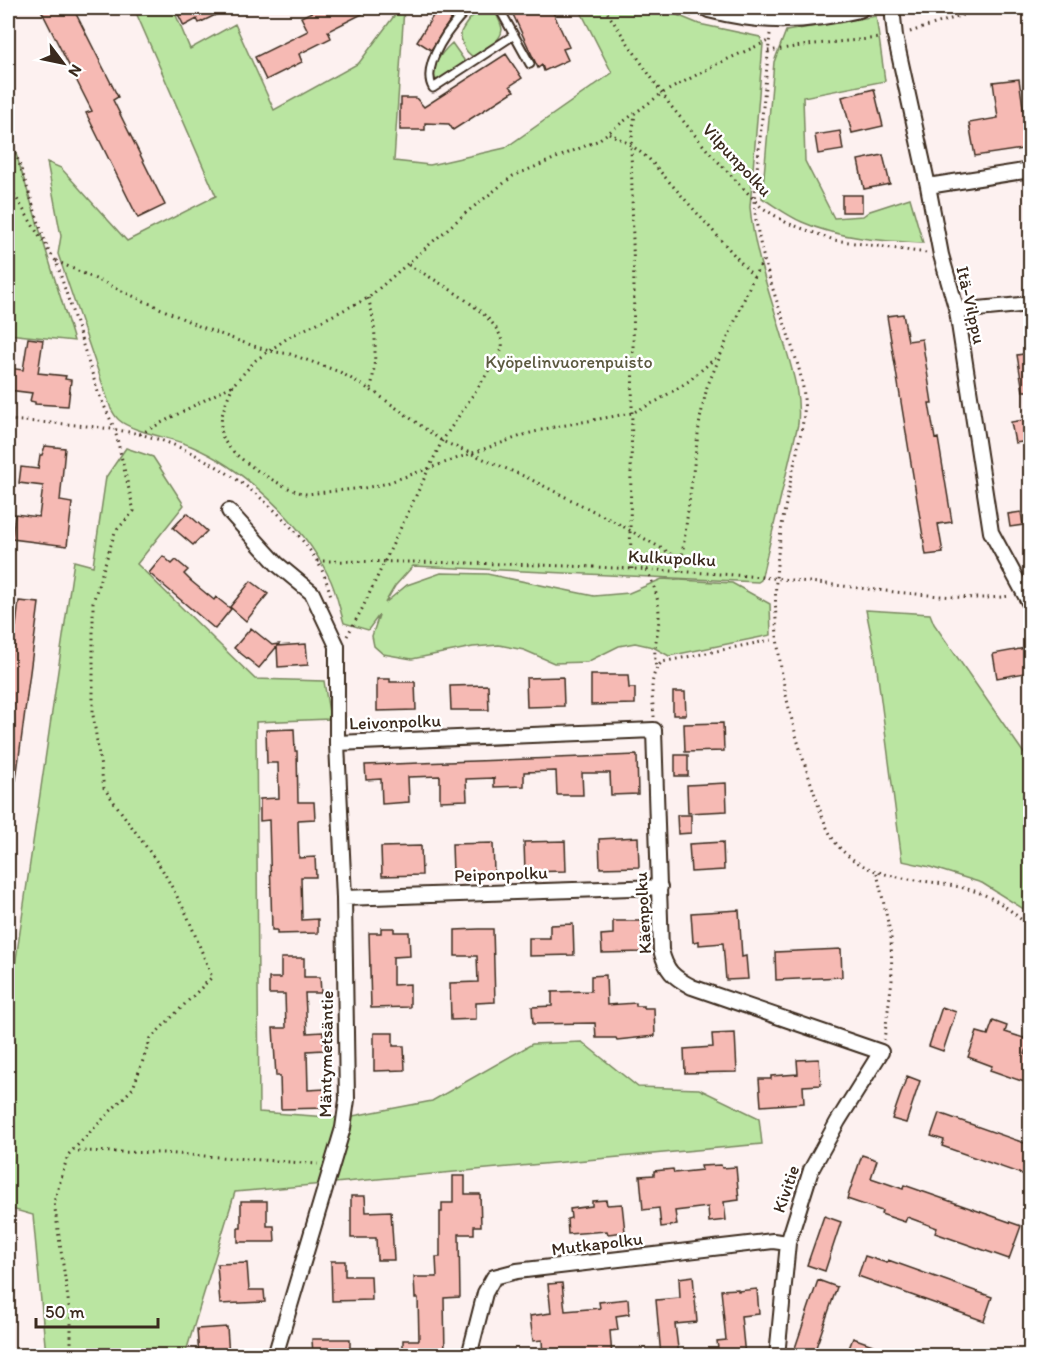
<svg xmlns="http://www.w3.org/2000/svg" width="1038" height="1363" font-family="Itim,sans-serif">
<rect width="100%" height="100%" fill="#fdf1f0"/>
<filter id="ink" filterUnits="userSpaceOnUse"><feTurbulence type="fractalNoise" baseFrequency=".0167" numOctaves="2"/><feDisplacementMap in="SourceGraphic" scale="12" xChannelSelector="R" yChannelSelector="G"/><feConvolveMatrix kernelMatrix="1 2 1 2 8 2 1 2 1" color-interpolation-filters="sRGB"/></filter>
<g filter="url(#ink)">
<path fill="#bae5a1" stroke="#7a8860" stroke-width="1.5" d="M134,8H173L190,49L235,24L274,110L359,63L400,8H404L394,161L430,165L505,148L612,73L579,8H660L699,24L760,37L763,44L750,207C754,253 771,297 784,342C792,369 801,395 798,424L761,580L758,582L413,566L395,586L385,603L407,585L441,573L487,574L594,596L629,593L662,579L732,583L770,604L771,635L669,656L653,647L635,643L619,646L587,662L554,663L524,650L499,645L473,647L412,659L383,654L374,646L372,636L379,615L368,630L344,623C339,607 336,589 328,575C302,523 245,469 191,446C173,438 132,432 119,420C115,417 113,412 111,409L58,254L61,236L47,162L61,168L127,241L216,196Z
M487,8L495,11C497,17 502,24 502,30C501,41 483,53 474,57C465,53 460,41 461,32C467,21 474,12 487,8Z
M876,16L885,81L803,97L805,161L834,218L863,216L870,211L910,198L923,243C883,241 840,239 802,222C788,216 775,206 762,198L774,62L786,31Z
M452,43L464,60L463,65C455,70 442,84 432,78C433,65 442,52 452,43Z
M8,128L74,341L8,334Z
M126,448L153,457L184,505L137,564L255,679L324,681L330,719L256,722L259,1112L342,1118L432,1101L532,1044L582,1042L638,1087L699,1089L759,1118L762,1144L235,1192L185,1355H46L33,1215L8,1208V965L15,966L74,561L93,566L106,477Z
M866,610L930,614L934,624L1030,762V913L982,883L930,867L902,861L875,654Z"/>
<path fill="#f6bab4" stroke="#3b2a1e" stroke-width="1.5" d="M40,8H73L118,97L113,100L165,205L138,218L86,113L92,111Z
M175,8H230L199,23L197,19L184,26Z
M320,8H374L328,31L331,38L299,54L302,62L266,80L255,57L308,31L301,17Z
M438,8L453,16L431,50L417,41Z
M510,8H551L569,47L563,49L568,60L544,71L542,65L538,68Z
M506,54L522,78L510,86L514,91L453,130L449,124L425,123V130H400V105H401V98H416L424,107Z
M1019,79L1029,148L975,156L969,123L998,118L993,82Z
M874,89L883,126L852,133L842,97Z
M840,131L843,150L818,154L815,135Z
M883,155L890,184L864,189L858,160Z
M842,195H862V212H842Z
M903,314L908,341L922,339L932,403H929L935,439L938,438L952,522L938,524L943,553L926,555L887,316Z
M28,338L43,340L38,373L66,376L65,379L71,380L68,406L35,404V402L30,401L32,393L8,390V368L23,370Z
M1030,353V391H1023L1017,355Z
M1030,419V441L1015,443L1011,422Z
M45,446L65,448L60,501L72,503L67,546L12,539L15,514L39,517L43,486L19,483L21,467L38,469L40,455H42Z
M1021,512L1023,525L1010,527L1008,514Z
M187,513L207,531L193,545L173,528Z
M163,556L172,564L176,560L188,570L184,574L191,581L214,600L216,597L231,609L215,629L149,573Z
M251,581L268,594L246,621L230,607Z
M19,601L39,603L16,780H8V683L11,652L8,651V625L16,626Z
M251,628L272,645L279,644L259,668L234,648Z
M306,644L308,665L278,667L277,646Z
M1026,648V651H1030V672L997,678L993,654Z
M591,675H628L629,688H635V704L591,705Z
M563,677L564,706L527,707L526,678Z
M377,679H390V682H415L416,710L377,711Z
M488,685L489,710H451L450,686Z
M673,692H685L686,715H673Z
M723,723L724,751L685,752L684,724Z
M294,729L295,751H297L298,802H314L315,819L298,820L299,858L315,857L316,877H301L302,920L318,919V933L277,934V930H272L269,820L260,821V799L279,798L278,763H267L266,730Z
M637,755L638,794L611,795L610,773H582L583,795H557L556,771L524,772V786L494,787V778L466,779L467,800L440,801V776L408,777L409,802L382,804L381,779L366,780L365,765Z
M675,755H688V776H675Z
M726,783L727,811L688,813L687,785Z
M677,815H691V833L678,834Z
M638,837L639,867L600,868L599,839Z
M565,841L566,871L525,872L524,842Z
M723,842L724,870L691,872L689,844Z
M493,843L494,872L453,874L452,844Z
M421,846L422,875L382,876L381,847Z
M739,910L742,957L746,956L748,979L726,980L723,943L699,945V941L693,942L691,913Z
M613,921H642L643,952L602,953L601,935L613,934Z
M573,924L574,955L529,956V938H550V925Z
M381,928H394V932H409L410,956L393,957V985L410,984V1007L371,1008L369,933H381Z
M479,929H493L495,1002L476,1003V1019L451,1020L450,983L478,982L477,956H455V930Z
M841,949L842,977L776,980L775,952Z
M281,958H304V977H320L321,993H305L307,1033L323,1032L324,1050L307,1051L308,1090L325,1089L326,1108L281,1109L280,1076H276L273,1028H286L285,994H269V978H281Z
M606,975L607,1005L636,1003V1006H644V1008H654L655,1036L617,1040L616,1038H596L595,1023L533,1024L532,1007L552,1006V992L591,991V976Z
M942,1007L956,1012L943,1051L929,1046Z
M993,1021L1007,1026L1005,1032L1030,1040L1025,1054L1030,1056V1084L990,1070L992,1066L968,1057L977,1032L988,1035Z
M374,1033H393V1046H404L405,1070L374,1071Z
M735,1033L737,1072L685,1073L684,1049L713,1047L712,1034Z
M819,1059L821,1085L803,1086L804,1103L761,1106L759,1079H771V1076L798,1074L797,1060Z
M907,1076L920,1081L906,1123L892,1119Z
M939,1113L1030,1145V1177L942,1146L944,1140L931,1136Z
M862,1155L877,1160L871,1178L903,1189L904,1185L1021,1226L1009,1259L935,1233L937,1228L907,1217L905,1222L881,1214L882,1211L847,1199Z
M721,1165L722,1168L736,1167L739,1200L724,1202L726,1220L709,1222L708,1207L675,1211L677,1225L661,1227L659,1208L643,1210L640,1176L654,1175V1171L673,1169L674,1173L702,1170L701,1166Z
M453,1176H465V1194H480L481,1226H474V1234H459L460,1297L444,1298L445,1356H403V1340H419L418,1298H415L414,1277H437L436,1257H440V1212H442V1203H453Z
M351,1196H365L366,1212L391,1211L394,1260H377L376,1238H351Z
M606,1200L607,1205L622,1204L625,1232L608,1234L607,1231L568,1234L567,1219L571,1218L570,1209L592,1206V1201Z
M241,1201H267V1226H274L275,1242H238V1228H241Z
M824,1216L841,1222L825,1271L807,1265Z
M865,1256L887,1263L888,1260L992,1297L984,1321L858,1276Z
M331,1261H345V1276H371L372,1300L332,1301Z
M247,1263L249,1290H264L265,1302L220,1304L217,1264Z
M693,1276L697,1322L675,1324L679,1356H661L656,1300L680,1298L679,1278Z
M818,1280L837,1287L813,1356H807L794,1351Z
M562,1283L565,1311L600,1308L599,1302L628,1299L629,1314L616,1316L618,1330L610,1331L612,1356H543L542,1340L533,1341L530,1316L551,1313L548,1284Z
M738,1289V1291L757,1289L759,1314L741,1316L745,1356H719L717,1341L726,1340L721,1290Z
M227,1327L229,1356H199L197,1329Z
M853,1338L898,1354L897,1356H846Z
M312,1339H350V1356H313Z"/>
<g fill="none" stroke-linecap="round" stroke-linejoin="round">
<g stroke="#3b2a1e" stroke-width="11">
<path id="lane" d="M470,8C452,21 420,66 433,88L514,35
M499,8L530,64"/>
</g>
<g stroke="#3b2a1e" stroke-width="18">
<path id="street" d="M892,8L895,36L928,186L941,255L957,311L991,532L1030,604
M928,186L1030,170
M957,311L1030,304
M229,511L277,564L312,593L337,646V743L654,730L661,950C666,971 673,977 692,987L881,1052L838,1121L811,1170L788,1243L777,1356
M344,898L660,887
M275,1356L343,1128L347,1100L344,898L337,743
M469,1356L485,1293L494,1277L517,1271L773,1241L788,1243"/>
</g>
<g stroke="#3b2a1e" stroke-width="22">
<path id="secondary" d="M709,8C763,22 805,21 859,8"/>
</g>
<path stroke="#3b2a1e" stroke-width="3" stroke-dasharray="1.5 4.5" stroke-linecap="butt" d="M604,8L670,105L708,151L761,207L787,223L834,240L927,253
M674,8L695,17
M910,32L985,8
M770,34L754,201C757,246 772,287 786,328C793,351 803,375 804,398C806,416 800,434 797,452C790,483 783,514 779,546C768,632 784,704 812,786C819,806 825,831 839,847C876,889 940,874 987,896C1004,904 1018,916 1030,928
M768,51L815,44L880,38
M8,130L48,250L56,261L98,392L115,430L134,511L115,532L93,602V715L104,788L162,869L187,915L212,977L151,1038L133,1088L68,1155L54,1202L71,1320V1356
M609,133L631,145L649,159L753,276
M8,184L44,244
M56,261L199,326L239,341L269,351L290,354L340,372L377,394L442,441L528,478L617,523L682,560
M368,298C378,330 376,358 371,390
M233,385C227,400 218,418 222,435C226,455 287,492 307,494L364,488L384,484L527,434L549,428L632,413L657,401L689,381L721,353
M8,420C51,423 97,425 139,434C205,449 279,502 315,558C323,569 327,583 331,596
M140,434L233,385L256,360L289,337L368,298L467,212L513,176L597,141L661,94L717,64L768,41
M317,561C456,562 596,565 734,575C799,579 864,590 928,595C956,597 983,600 1010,596
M632,569L630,531L634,289L631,145L635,113
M647,570C654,586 659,598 659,616C659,634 652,648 656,667
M680,572L700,419L707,387L754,276L764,260
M347,636L362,609L442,441L497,359C500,354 503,349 502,342C498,313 431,278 407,264
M654,717C653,699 647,676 662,662L776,639
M877,873L891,936L892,980L884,1040
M78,1151L162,1153L318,1164"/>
<use href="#lane" stroke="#fff" stroke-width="7"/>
<use href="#street" stroke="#fff" stroke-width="14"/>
<use href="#secondary" stroke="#fff" stroke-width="18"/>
</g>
</g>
<g text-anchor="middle" stroke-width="5" stroke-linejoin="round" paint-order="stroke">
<g font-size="18" fill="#3b2a1e" stroke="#fff">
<text transform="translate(737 160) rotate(47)" y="6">Vilpunpolku</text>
<text transform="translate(971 305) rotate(77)" y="6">Itä-Vilppu</text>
<text transform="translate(672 558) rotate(3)" y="6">Kulkupolku</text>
<text transform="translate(395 722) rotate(-2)" y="6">Leivonpolku</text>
<text transform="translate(501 874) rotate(-2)" y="6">Peiponpolku</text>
<text transform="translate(643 913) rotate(-93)" y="6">Käenpolku</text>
<text transform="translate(326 1054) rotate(-89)" y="6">Mäntymetsäntie</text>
<text transform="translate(786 1189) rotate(-71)" y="6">Kivitie</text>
<text transform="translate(597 1244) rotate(-7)" y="6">Mutkapolku</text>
</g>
<g font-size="18" fill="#5b593f" stroke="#fff">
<text x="569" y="368">Kyöpelinvuorenpuisto</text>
</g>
</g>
<rect width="1038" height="1363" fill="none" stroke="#fff" stroke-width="30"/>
<rect x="15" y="15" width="1008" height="1333" fill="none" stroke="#3b2a1e" stroke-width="2" filter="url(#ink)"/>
<g transform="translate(63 63) rotate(122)" stroke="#ffffff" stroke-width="4.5" paint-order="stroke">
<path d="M0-4.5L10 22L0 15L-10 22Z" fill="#3b2a1e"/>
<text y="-9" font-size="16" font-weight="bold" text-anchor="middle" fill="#3b2a1e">N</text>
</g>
<path d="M36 1318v9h122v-9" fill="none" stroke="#3b2a1e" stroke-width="3"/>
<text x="45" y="1318" font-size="18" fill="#3b2a1e" stroke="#ffffff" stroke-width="4.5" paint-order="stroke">50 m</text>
</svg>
